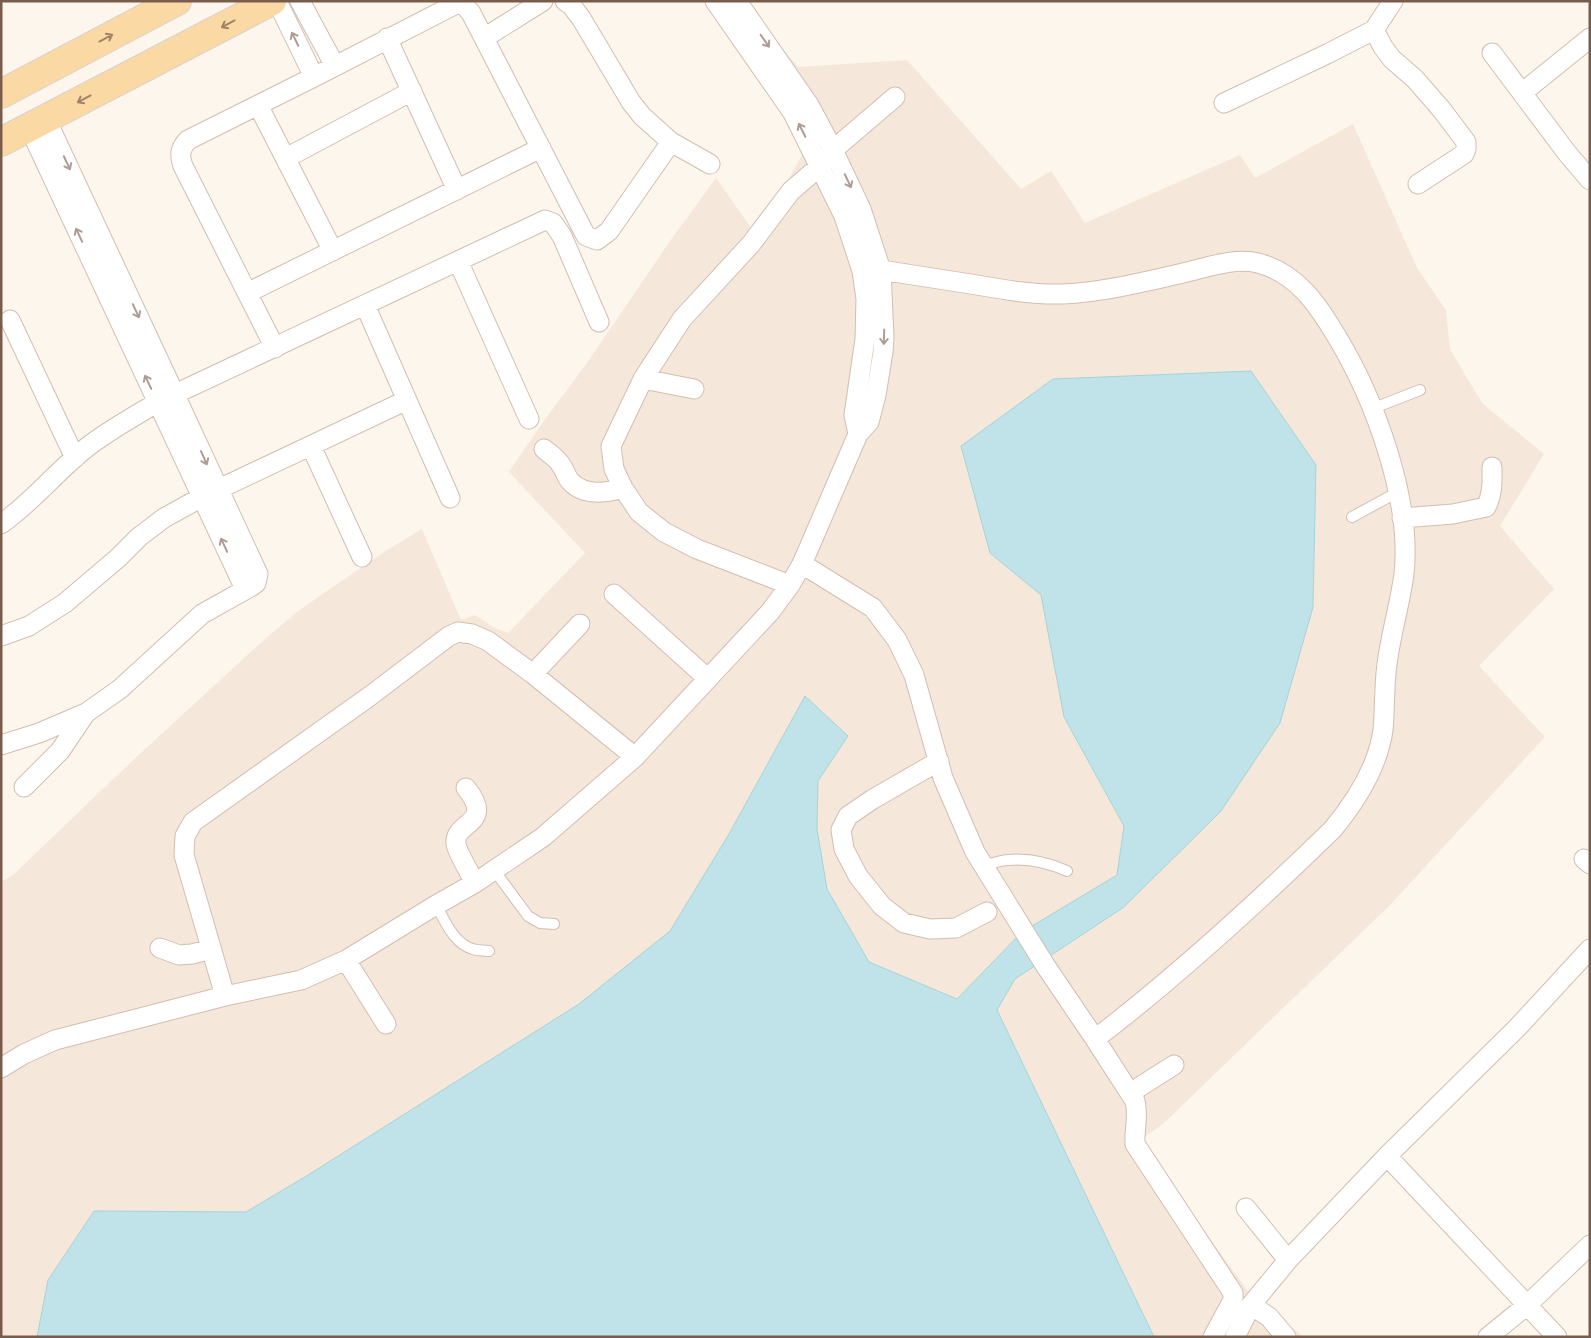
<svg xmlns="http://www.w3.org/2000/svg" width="1591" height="1338" font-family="Commissioner,sans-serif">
<rect width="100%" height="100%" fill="#fdf6ec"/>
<path fill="#f5e8da" d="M711,1H743L798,67L907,60L1021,189L1051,171L1085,223L1240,155L1255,178L1353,124L1417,268L1446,310L1450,349L1482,403L1544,454L1500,526L1554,589L1479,666L1545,737L1389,906L1164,1123L1139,1141L1253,1298L1304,1337H1V882L13,875L130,763L257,646L297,612L331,588L387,550L422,529L461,620L475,615L495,628L508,633L585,553L509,472L543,422L587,363L670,241L716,178L754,232L764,223L808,144Z"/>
<path fill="#bfe3e8" stroke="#a5d3da" d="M1251,371L1316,465L1313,607L1280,723L1221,811L1124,907L1015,979L997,1010L1154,1337H37L48,1280L94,1211L246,1212L308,1175L579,1004L670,931L729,834L805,696L848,736L818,781L817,829L827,889L869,962L957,999L1022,932L1117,875L1124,826L1064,717L1041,595L990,553L961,446L1053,379Z"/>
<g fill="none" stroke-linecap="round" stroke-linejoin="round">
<g stroke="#d1beb0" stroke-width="12">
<path id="service" d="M1374,408L1420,390
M1352,517L1398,492
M984,866C992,864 1000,860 1008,860C1028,858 1049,863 1067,871
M494,870L528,916L540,923L554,924
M436,905C445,921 454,944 473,949C478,951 484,950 489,951"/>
</g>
<g stroke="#d1beb0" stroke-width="21">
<path id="minor" d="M277,1L314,77
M300,1L335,66
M565,1L571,5L581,18L631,102L642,116L671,142L710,164
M715,1L793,113L844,216L862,271L866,299L865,339L854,415L858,434
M1374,30L1383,47L1392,59L1415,79L1442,110L1466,142V149L1464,154L1418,184
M387,38L457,190
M484,38L543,1
M1492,53L1567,153L1590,180
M1523,92L1590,38
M1224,103L1327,54L1374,30L1393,1
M258,105L333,251
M29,127L245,589
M286,158L412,91
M458,261L529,419
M862,271L881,270C913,275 945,280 977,285C1005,290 1034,295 1063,294C1104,292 1143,282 1183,273C1206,268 1234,257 1258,263C1297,273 1318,305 1337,337C1375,400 1412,500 1404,574C1400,604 1391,633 1387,664C1384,686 1385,708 1383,730C1378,766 1356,801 1333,829C1257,903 1180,974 1095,1039
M247,293L541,148
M365,305L450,498
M10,320L75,458
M275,348L183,166C179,155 180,148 188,140L314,77L458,3L465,6L471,13L586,236L597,240L609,231L671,142
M643,379L694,389
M311,446L362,557
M544,449C550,454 557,458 561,465C565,470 566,477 571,482C584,496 607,493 623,488
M1402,518L1453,514L1486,507C1493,494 1492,481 1492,467
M1,524C34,501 58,469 90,445C111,429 135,416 158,402L545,220L553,223L562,236L599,322
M802,564L873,608L897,640L914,675L943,778L975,852L1045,965L1095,1039L1135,1101C1139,1117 1134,1128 1135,1144L1233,1293V1300L1213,1337
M790,585L697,549L664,532L639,512L623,488L614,469L611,446L643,379L682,319L751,244L791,191L820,166L833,150L895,97
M614,594L707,678
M1,636L29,626L65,603L118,558L139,537L164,518L202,497L407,400
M533,674L580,624
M1,745L39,733L86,713L120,689L202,614L252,586L256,583L258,574L175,395L46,119
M939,761L873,799L848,816L841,830L844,849L858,876L882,906L904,923L930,929L956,928L987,912
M24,787L60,751L85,714
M466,788C496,825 453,821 456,844C457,852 471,875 475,883
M1584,859L1590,864
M160,948L179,955L192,954L211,949
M346,960L386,1024
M225,996L184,855L185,836L193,822L370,696L449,636L458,632L472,634L488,641L533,674L635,757
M1,1068L24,1054L55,1040L225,996L301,980L346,960L436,905L475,883L543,837L635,757L770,612L790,585L802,564L858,434L869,422L876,395L883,352L884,338L881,270L861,209L833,150L809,105L737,1
M1130,1093L1174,1065
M1387,1156L1557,1337
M1246,1208L1288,1260
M1251,1305L1269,1317L1286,1337
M1235,1337L1251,1305L1288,1260L1387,1156L1517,1028L1590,949
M1488,1337L1526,1306L1590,1245"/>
</g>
<g stroke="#dad1cd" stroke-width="30">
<path id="primary" d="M1,94L177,1
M1,142L272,1"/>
</g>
<use href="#service" stroke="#fff" stroke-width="10"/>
<use href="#minor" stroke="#fff" stroke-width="19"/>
<use href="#primary" stroke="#fbd9a5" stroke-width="28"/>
</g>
<defs><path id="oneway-shaft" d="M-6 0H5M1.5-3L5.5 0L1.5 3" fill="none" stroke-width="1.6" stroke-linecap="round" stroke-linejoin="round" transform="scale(1.25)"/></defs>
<g stroke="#a18267">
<use href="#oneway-shaft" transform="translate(228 24) rotate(152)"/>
<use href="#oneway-shaft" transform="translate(106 38) rotate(-28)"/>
<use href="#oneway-shaft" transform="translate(84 99) rotate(152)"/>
</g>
<g stroke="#af9d94">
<use href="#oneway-shaft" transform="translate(295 39) rotate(-116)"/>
<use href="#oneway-shaft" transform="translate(765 41) rotate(55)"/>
<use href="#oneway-shaft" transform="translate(802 130) rotate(-117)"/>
<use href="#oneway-shaft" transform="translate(67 163) rotate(65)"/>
<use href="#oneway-shaft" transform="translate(848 181) rotate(65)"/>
<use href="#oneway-shaft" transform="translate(79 235) rotate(-115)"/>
<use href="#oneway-shaft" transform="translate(136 311) rotate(65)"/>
<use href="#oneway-shaft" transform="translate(884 337) rotate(92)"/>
<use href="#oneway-shaft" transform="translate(148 382) rotate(-115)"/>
<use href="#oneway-shaft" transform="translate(204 458) rotate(66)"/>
<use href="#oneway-shaft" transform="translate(224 545) rotate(-115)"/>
</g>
<rect width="1591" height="1338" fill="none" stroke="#7a5c4d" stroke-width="5"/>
</svg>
